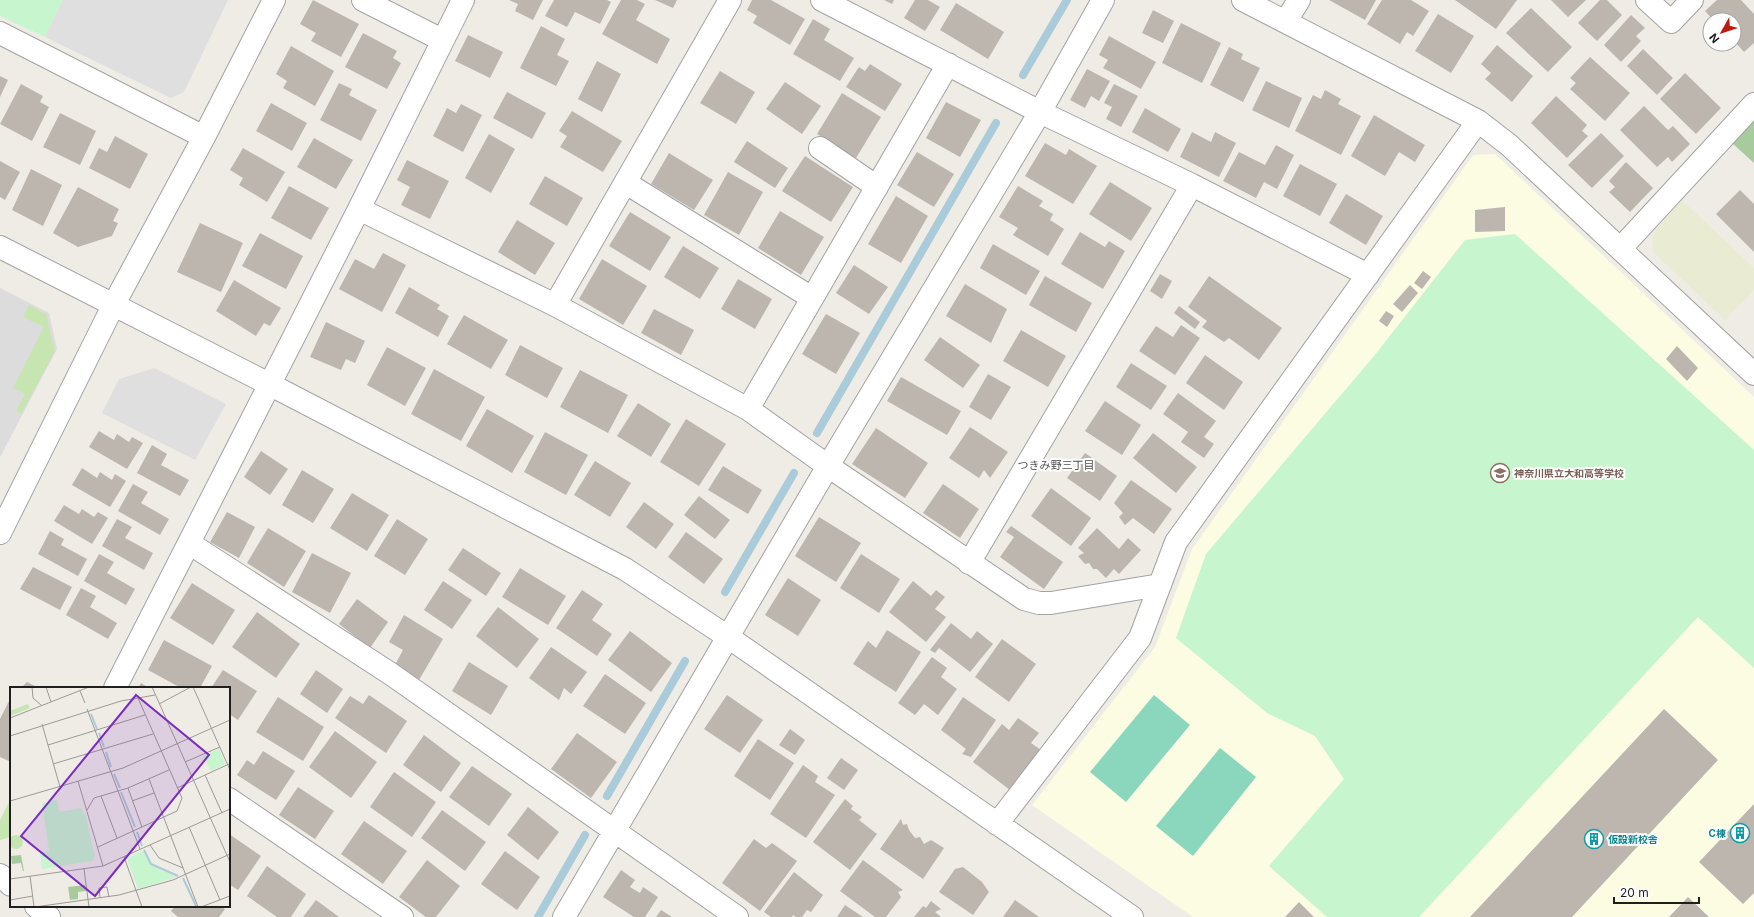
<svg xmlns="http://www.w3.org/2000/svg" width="1754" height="917" font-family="Inter,'Noto Sans JP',sans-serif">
<rect width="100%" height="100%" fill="#efece6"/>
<path fill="#dddcdc" d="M0,288L49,313L57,349L0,457Z"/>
<path fill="#fbfce1" d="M1495,154L1754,397V917H1193L1032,805L1155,647L1192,549L1473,155Z"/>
<path fill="#e9ecd3" d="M1682,200L1754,268V290L1725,320L1652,251L1653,233Z"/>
<path fill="#c7e5b0" d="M29,305L46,314L55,351L21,414L16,411L25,394L13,388L44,327L23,317Z
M11,798V837L0,840V820Z"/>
<path fill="#a8cb9e" d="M1754,120V163L1732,143Z"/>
<path fill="#c7f5cd" d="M0,0H63L45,37L0,16Z
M1515,234L1754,450V668L1698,617L1419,917H1327L1269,866L1344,779L1315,736L1267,713L1176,638L1206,554L1374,356L1465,240Z"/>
<path fill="#8ad7be" d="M1154,695L1190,725L1126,802L1090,772Z
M1220,748L1256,777L1193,856L1156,826Z"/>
<path fill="#dfdfdf" d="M63,0H228L184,92L171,98L45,37Z
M154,368L226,404L195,460L102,413L119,379Z"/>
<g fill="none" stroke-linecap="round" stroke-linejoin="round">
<path stroke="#aacbd9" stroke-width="8" d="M1023,75L1067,0
M817,433L996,123
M725,592L794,473
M607,796L685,661
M538,917L585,835"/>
</g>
<path fill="#bcb6af" d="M313,0L359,24L341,57L311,41L316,33L300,24Z
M509,0H543L533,20L515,11L518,4Z
M554,0H607L611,2L600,24L575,12L567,27L545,16Z
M621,0H637L645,4L636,20L670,39L657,64L602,34Z
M655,0H677L673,8Z
M752,0H771L805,19L790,45L753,23L757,16L747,10Z
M884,0H894L892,4Z
M915,0H928L940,7L925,31L904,18Z
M1329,0H1376L1365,20Z
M1382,0H1411L1429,11L1413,36L1407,32L1400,44L1367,24Z
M1455,0H1517L1496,29Z
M1551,0H1586L1568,17Z
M1600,0H1607L1622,15L1597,41L1578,23Z
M1717,0H1741L1754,14V43L1744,52L1734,41V20H1713L1705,11Z
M956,3L1004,32L988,59L940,30Z
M1531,8L1572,47L1548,72L1506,33Z
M1153,10L1174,21L1163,43L1142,33Z
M1438,14L1474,36L1451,73L1415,51Z
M1631,15L1645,28L1636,36L1641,41L1621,62L1604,45Z
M813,19L830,29L824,40L854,58L840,81L793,54Z
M1181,23L1221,43L1202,83L1162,63Z
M541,26L565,39L557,55L569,61L556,86L520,68Z
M363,33L397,51L393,58L401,63L387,89L345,67Z
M468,35L503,52L490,78L455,61Z
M1109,36L1156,62L1141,89L1103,68L1108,60L1099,55Z
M1497,45L1533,76L1512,102L1485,79L1491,73L1481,64Z
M291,46L334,71L315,106L283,88L287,81L276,74Z
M1229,47L1243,54L1241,59L1260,68L1243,102L1210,85Z
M1643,49L1673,78L1657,95L1627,66Z
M1590,57L1630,93L1605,121L1570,89L1576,83L1570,78Z
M597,61L621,74L602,112L578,99Z
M870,64L902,84L885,111L846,87L859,67L865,71Z
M1087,69L1110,81L1099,101L1091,96L1085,108L1070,100Z
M720,71L755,92L736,124L700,103Z
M1685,73L1721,108L1696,134L1660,99Z
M0,76L8,80L0,97Z
M1266,81L1302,98L1289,128L1252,110Z
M785,82L821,106L802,134L766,109Z
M339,83L352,89L349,95L377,110L361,141L320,120Z
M21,84L43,96L40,102L49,107L32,141L0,124Z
M1114,84L1138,96L1121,127L1106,119L1112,107L1104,103Z
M1325,90L1341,99L1338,104L1361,116L1341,155L1295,131L1313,95L1321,99Z
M507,92L546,113L532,139L493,118Z
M842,93L881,117L856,158L817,134Z
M1556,96L1587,125L1582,131L1588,136L1567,158L1531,123Z
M946,102L981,120L960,157L926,138Z
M271,103L307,123L292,151L256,131Z
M461,104L482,115L463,152L433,136L447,108L456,113Z
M1644,106L1668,130L1673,126L1690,144L1672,162L1668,157L1657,167L1620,130Z
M1145,108L1181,129L1168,152L1132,132Z
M572,111L622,141L603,172L560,147L567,136L559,131Z
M60,113L96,131L80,165L43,147Z
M1374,115L1425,145L1415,162L1399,152L1385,176L1351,156Z
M1192,132L1211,142L1215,132L1236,143L1219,177L1180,157Z
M1601,133L1624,156L1592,188L1568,165Z
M489,134L515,149L491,193L465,178Z
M115,136L148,154L130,189L89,168L99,148L107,152Z
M314,138L353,160L336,189L297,167Z
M747,141L788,168L775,188L734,162Z
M1045,143L1066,155L1069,149L1097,166L1073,204L1025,176Z
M1276,145L1294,155L1277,189L1264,182L1256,198L1223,181L1239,152L1265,165Z
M243,148L285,172L267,202L239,185L243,178L230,170Z
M917,152L954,174L934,207L897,185Z
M669,153L713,180L694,210L651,184Z
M805,156L853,187L831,222L782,191Z
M407,160L449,181L430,219L401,205L410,187L397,180Z
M0,161L20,172L5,200L0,197Z
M1626,162L1653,188L1630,212L1609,192L1615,187L1609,181Z
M1300,164L1337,184L1320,216L1283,196Z
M31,169L62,185L43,226L12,210Z
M728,172L763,192L739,235L704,215Z
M545,176L583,198L567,226L529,204Z
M1110,182L1152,208L1131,241L1089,214Z
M289,186L329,208L311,240L271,218Z
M1018,186L1043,201L1039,206L1053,214L1050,220L1064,229L1048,256L1013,235L1018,228L999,217Z
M78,187L119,209L113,221L118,223L112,236L78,247L53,233Z
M1740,190L1754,204V252L1716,214Z
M1346,194L1383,216L1366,245L1329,223Z
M896,196L928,216L901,263L868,244Z
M1505,207V231L1475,232V210Z
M780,211L824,237L801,275L758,248Z
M630,212L671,237L650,271L609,246Z
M517,220L555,243L535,275L498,252Z
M200,223L243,243L221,292L177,272Z
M1080,232L1105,247L1109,241L1125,251L1103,289L1061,264Z
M260,233L303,256L286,289L242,266Z
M993,244L1040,271L1026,295L980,268Z
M683,246L719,268L700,299L664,277Z
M383,253L406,265L382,312L339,289L355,259L374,269Z
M602,259L647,286L623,325L579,299Z
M854,265L888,287L869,314L836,293Z
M1423,271L1431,277L1422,289L1414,283Z
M1160,274L1172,281L1162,299L1150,291Z
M1045,276L1092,303L1076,332L1029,305Z
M1209,276L1282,328L1259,360L1229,338L1224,342L1202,327L1207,321L1188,307Z
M738,279L772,299L755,329L721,309Z
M234,280L281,308L270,326L264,323L256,336L216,311Z
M965,284L1007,309L991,343L946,316Z
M1410,285L1418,293L1402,312L1393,304Z
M409,287L440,305L437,309L449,316L438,337L395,313Z
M1179,306L1200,322L1195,329L1174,313Z
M654,309L694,330L681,355L641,333Z
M1386,311L1394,316L1387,327L1379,321Z
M826,314L860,333L836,374L802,354Z
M464,315L508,340L491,369L447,344Z
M326,322L365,341L355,363L346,359L341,370L310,357Z
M1181,325L1200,338L1175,375L1139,351L1156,326L1173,337Z
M1021,330L1066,356L1048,387L1003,361Z
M940,337L980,365L963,388L924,360Z
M520,345L563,368L547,398L505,375Z
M1677,346L1698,368L1687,381L1666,359Z
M387,347L426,368L405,406L367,385Z
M1205,355L1243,382L1224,410L1186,383Z
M1131,363L1167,386L1151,410L1116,387Z
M434,369L485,397L461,441L411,414Z
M580,370L628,395L608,433L560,407Z
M988,374L1011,387L991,420L969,407Z
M901,377L961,411L947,435L887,401Z
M1178,393L1216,421L1204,437L1214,444L1204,458L1181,442L1188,432L1163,414Z
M1105,401L1141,425L1122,455L1085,431Z
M638,403L671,424L651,457L617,436Z
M487,409L534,436L512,473L466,446Z
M686,419L726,444L699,486L660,462Z
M970,427L1008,452L990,478L984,470L979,478L949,458Z
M876,428L928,463L905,498L852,464Z
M99,431L114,440L117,434L129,442L132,437L143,443L127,469L89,447Z
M545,432L588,455L566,495L524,472Z
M1153,433L1197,467L1176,493L1133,458Z
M152,445L167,454L161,465L189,480L180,496L137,473Z
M261,451L288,469L270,495L244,477Z
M1085,453L1117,476L1100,501L1067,478Z
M595,461L631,483L610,517L574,495Z
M723,466L762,490L748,514L708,490Z
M82,468L97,478L100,472L112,480L115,474L126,481L110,507L72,485Z
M302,470L334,489L313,523L282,505Z
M1131,480L1172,509L1154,534L1133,518L1125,525L1119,517L1123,513L1114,503Z
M133,484L148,492L141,503L169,519L160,535L118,511Z
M943,484L979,509L960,538L923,513Z
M1051,488L1091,518L1071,546L1031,516Z
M352,493L389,515L367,551L330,528Z
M699,496L730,520L715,539L684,515Z
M644,502L674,524L656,549L626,527Z
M64,505L79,514L82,509L94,517L98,512L108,518L92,544L54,521Z
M227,512L255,527L239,558L210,542Z
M819,517L861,543L836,582L795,556Z
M117,519L132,527L125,538L153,553L144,570L102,546Z
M397,519L428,539L405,575L374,556Z
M1011,526L1063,562L1044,589L1000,557L1014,537L1006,532Z
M268,528L306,551L284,587L247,563Z
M1097,528L1119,549L1128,538L1141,550L1119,574L1114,569L1106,578L1097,569H1093L1089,563L1085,564L1078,556L1084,553L1078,548Z
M50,531L64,539L61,545L87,559L78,576L38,554Z
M686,532L723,559L704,584L668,557Z
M463,548L501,573L486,596L448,570Z
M312,553L351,573L330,613L292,592Z
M99,554L114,562L107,573L135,589L126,605L84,581Z
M861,554L900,579L879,613L840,588Z
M33,567L72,587L60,610L20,589Z
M520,568L566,596L548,625L502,597Z
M788,578L821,600L798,636L765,615Z
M443,581L472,600L452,629L424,610Z
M913,581L931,596L936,590L945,597L935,609L946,617L926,642L889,612Z
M192,583L235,610L213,645L170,618Z
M81,588L96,596L90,607L117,623L108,639L66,615Z
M582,590L603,604L592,620L612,634L597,656L556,628Z
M357,599L388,622L370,648L339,624Z
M498,607L539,639L517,668L476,636Z
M257,612L300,644L276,678L232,647Z
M404,615L443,639L419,680L395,665L403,650L389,642Z
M951,623L971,639L977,631L993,644L970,672L939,648L935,653L930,650Z
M887,630L921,652L896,692L853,664L868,641L876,648Z
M630,631L672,663L651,692L608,660Z
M1002,639L1036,664L1009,702L975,677Z
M164,640L212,666L200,688H181L148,670Z
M551,647L587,672L571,694L564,688L559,700L529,678Z
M932,657L947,668L941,677L957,689L938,715L924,704L915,715L898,703Z
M469,662L508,686L491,715L452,691Z
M223,670L257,691L238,720L229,714V688H211Z
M316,670L343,689L327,713L300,694Z
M605,674L646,703L625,734L583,706Z
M27,682L39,688H21Z
M141,683L149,688H138Z
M369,695L407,721L386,753L335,718L350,696L363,704Z
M727,695L763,720L740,753L704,729Z
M11,697V762L0,757V719Z
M278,697L324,727L303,761L256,732Z
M963,697L996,720L971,757L962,754L966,749L941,730Z
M1664,709L1718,760L1572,917H1470Z
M1018,718L1039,733L1031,743L1041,750L1010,790L973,762L1002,724L1009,730Z
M790,729L805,740L795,755L779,745Z
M335,731L377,762L351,798L309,767Z
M577,733L617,762L591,798L551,769Z
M424,735L461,763L441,792L403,765Z
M758,739L794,763L770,800L734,776Z
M263,751L295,771L276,800L237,775L247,760L254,765Z
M841,758L858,770L844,790L827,778Z
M803,765L818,776L815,782L835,795L806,838L770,814Z
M472,766L512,794L489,826L449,797Z
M394,772L436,802L412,837L370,807Z
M298,787L334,811L315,839L279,815Z
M845,799L853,806L851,809L862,817L859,820L877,834L850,870L813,842Z
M1754,804V893L1743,904L1699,862Z
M528,807L559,832L538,860L507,835Z
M442,810L486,842L465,871L421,838Z
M901,819L903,825L907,824L909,830L915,838L920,837L924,844L931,840L944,848L923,879L880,849Z
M364,821L407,851L383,884L341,854Z
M229,834L261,856L238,890L229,884Z
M754,839L766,848L772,843L797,861L760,911L722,883Z
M505,851L540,877L517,910L481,884Z
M427,860L460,886L436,917H426L399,897Z
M863,860L903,890L898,892L901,897L886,917H875L840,891Z
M267,866L306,894L291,917H277L247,896Z
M963,867L982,882L989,892L973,915L939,892L955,869Z
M621,870L635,880L630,887L640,893L643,887L658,897L645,917H634L603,897Z
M794,872L823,895L811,912L807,910L802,917H796L793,915L792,917H771L764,912Z
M1688,897L1709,917H1669Z
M316,900L339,917H303Z
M1015,900L1039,917H1003Z
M931,901L941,909L935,912L941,917H914L923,906L926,908Z
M1299,902L1314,917H1285Z
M845,905L863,917H837Z
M175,906H220L225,909L219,917H178L171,911Z
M661,910L672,917H656Z"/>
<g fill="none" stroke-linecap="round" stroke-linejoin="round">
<g stroke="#a3a3a3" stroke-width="24">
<path id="minor" d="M363,0L442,40
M822,0L1040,112L1192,185L1368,275
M1243,0L1478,121L1509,145L1754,374
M1647,0L1671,22L1692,0
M1286,21L1299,0
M0,33L204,137
M820,148L877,187
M626,183L812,298
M359,209L555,305L748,409L828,466L1024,599L1039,603H1051L1160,585
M0,247L269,384L625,569L728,637L1132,917
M1621,248L1754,104
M555,305L730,0
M748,409L948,64
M0,533L114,304L204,137L274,0
M189,543L391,674L737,917
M969,563L1192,185
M115,688L359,209L463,0
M229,799L402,917
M997,824L1140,638L1176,542L1478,121
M0,875L11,885
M36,906L49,917
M564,917L828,466L1040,112L1103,0"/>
</g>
<use href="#minor" stroke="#fff" stroke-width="22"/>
</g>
<defs>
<g id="school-ring" transform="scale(1)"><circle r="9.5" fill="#fff" stroke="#8d6e63" stroke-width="1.5"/><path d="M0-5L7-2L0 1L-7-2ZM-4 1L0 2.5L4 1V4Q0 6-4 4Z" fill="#8d6e63"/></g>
<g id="building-ring" transform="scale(1)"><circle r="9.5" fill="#fff" stroke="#0f9aa8" stroke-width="1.5"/><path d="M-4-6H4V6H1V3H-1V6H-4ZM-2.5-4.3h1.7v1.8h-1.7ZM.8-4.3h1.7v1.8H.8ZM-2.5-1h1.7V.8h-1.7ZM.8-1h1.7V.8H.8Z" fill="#0f9aa8"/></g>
</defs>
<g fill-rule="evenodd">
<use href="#school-ring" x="1500" y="473"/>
<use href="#building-ring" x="1740" y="833"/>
<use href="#building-ring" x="1594" y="839"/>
</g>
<g text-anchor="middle" stroke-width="4" stroke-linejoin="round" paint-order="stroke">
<g font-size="10" font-weight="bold" fill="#785e54" stroke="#fff" text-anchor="start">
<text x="1514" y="477">神奈川県立大和高等学校</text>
</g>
<g font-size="10" font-weight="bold" fill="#0d838f" stroke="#fff" text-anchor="end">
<text x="1726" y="837">C棟</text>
<text x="1608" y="843" text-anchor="start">仮設新校舎</text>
</g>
<g font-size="11" fill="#525252" stroke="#fff">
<text x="1056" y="469">つきみ野三丁目</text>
</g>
</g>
<g transform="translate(10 687)">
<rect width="220" height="220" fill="#efece6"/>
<path d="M18,17L20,21L0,29V24ZM-1 155a7 7 0 1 1 14 0a7 7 0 1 1-14 0Z" fill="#c7e5b0"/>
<path d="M11,168L14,184H13L11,176L2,177L1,169ZM75,198L76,204L68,205V212L60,213L58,200Z" fill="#a8cb9e"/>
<path d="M209,62L215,77L201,84L193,69ZM47,113L49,125L71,121L76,129L85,170L82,174L32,182L30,165L39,164L32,116ZM133,164L140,177L166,190L128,202L117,171Z" fill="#c7f5cd"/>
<path fill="none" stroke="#aacbd9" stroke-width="2" d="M81,27L87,42M89,46L94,60M96,65L101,80M104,87L110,101M111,105L125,140M127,145L132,159M134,163L141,177L168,189M173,191L186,219"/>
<path fill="none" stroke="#9c9a96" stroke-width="1" d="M22,0L23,11L31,18M36,0L41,15M142,0L220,175M183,0L220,83M70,4L75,16M149,17L181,0M77,22L130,162M0,31L79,0M32,37L50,100M0,49L111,14L145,8M38,58L135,28M175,75L210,60M43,77L143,47M195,88L212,126M139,92L188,220M68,94L93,179M118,101L132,140M167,101L219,77M91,109L107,151M0,114L113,81L220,33M122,114L144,106M77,123L84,111L118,101L159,83M179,140L210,213M140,158L149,171L173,181M88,160L167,124L172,111L128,11M114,170L132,220M74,182L79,220M20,189L24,220M0,192L93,179L220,122M90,211L89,201L97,200L99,210M0,213L23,209M25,220L109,208L163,193L220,167M191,220L220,209"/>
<path fill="#7b2cbf" fill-opacity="0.15" stroke="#7b2cbf" stroke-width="2" d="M126,8L199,68L85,209L11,149Z"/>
<rect width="220" height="220" fill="none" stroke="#1f1f1f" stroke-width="2"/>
</g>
<g transform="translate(1722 32) rotate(231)"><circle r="19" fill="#ffffff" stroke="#a5a5a5"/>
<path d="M0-3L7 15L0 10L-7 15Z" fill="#bd1a10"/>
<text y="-6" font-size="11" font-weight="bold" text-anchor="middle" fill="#1f1f1f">N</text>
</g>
<path d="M1614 897v6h85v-6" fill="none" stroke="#1f1f1f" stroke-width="2"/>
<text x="1620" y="897" font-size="12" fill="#1f1f1f" stroke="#ffffff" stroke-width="3" paint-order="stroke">20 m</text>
</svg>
